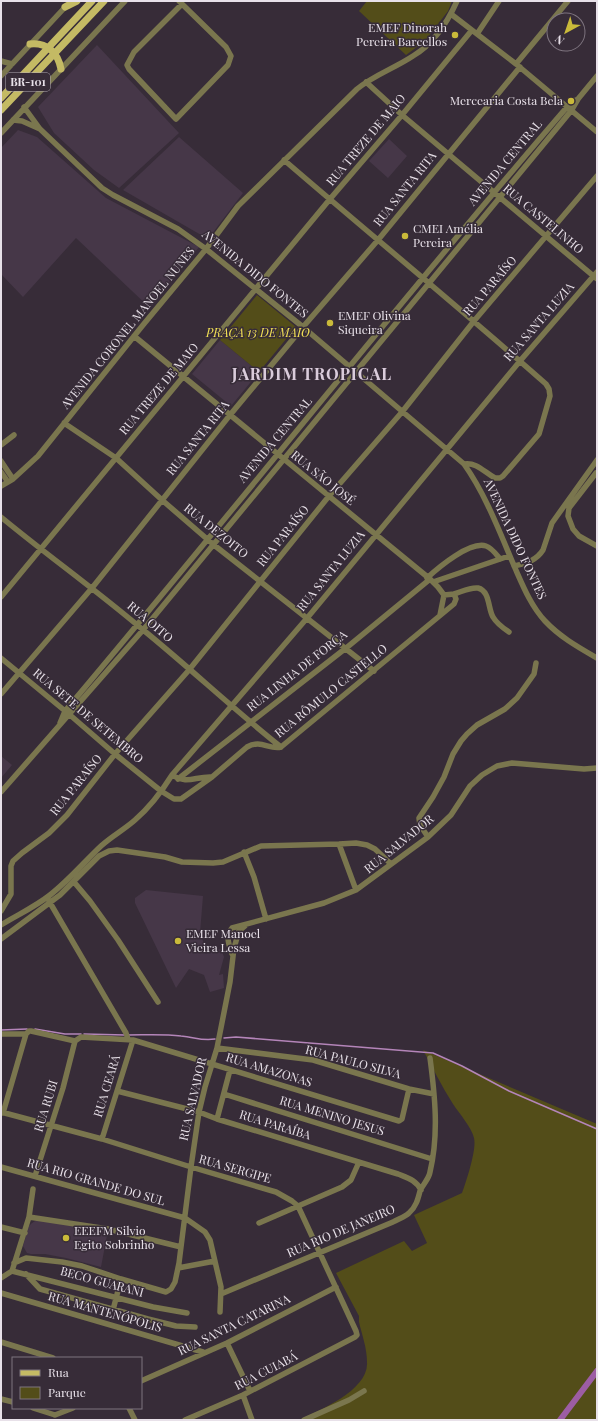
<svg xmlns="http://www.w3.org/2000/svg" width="598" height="1421" font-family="'Playfair Display',serif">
<rect width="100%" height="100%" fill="#372c38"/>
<path fill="#463748" d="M97,45L179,133L119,188L94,170L54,133L38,107Z
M18,130L37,137L106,198L199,247L150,308L76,238L23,297L1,274V148Z
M179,137L243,193L208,239L123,190Z
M389,139L407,156L388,178L369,161Z
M220,340L259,372L231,406L192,374Z
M1,756L12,765L1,778Z
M146,890L203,896L200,933L207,952L221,949L224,957L219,975L223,974L224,988L210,992L204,975L189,969L176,988L135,903V898Z
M37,1220L108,1230L101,1267L66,1258L45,1254H31L27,1253L23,1246L29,1226L32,1223Z"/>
<path fill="#534d19" d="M367,1H452L448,11L425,41L406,55L359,11Z
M257,295L296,327L259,372L220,340Z
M423,1050L597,1124V1420H299C320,1410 369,1390 367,1362C367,1348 362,1335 359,1322V1316L336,1273L404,1241L412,1251L427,1243L414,1215L462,1193C466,1182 477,1149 474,1138C472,1128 459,1113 453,1104C442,1087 433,1068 423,1050Z"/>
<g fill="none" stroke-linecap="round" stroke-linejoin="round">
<path stroke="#b485b9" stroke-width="1.5" d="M35,1029L65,1034H81
M1,1030L27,1029
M84,1034L125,1035
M128,1035C146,1035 164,1034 181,1036C195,1037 200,1041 215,1039
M224,1038L236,1037L433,1053L462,1066L509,1091L597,1129"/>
<path stroke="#9d5da4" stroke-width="6" d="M560,1420L597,1371"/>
<path stroke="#7a764e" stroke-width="5.5" d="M179,1L182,4L226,47L231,56L228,65L176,119L129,69L127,65L134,52L182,4
M451,14L516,64L597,132
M477,34L499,1
M1,61L12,64
M516,64L568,1
M1,76L68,4
M366,82L402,115L597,279
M24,107L40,129L102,188L113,195L178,229L206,249L303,327L464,464C486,495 500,533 515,568C523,586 531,606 545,621C560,637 578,647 597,658
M13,120L22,121L40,129
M1,133L125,1
M284,160C371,235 460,308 546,384L549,389L550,396L539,434L503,476L500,478H495C484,472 477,462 464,464
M134,336L430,579L438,587L444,595L454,594L456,599L454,604L281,747C269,750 261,739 247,747L212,777C195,776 188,785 172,775
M64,423L116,458L162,500L214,545L374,671
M1,445L14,435
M1,461L13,479
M1,472L8,482
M596,473L569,508L568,516L573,529L579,536L597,546
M1,486L13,479L38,456L143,325L206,249L238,206L357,89C374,75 395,68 413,56C433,44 448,21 457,1
M1,517C47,555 96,590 142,629C189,667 233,709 281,747
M514,566C526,563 536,561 543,550L552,523L597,460
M427,578C439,567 470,541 486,546C492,548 496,554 500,559
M433,582L509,556
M454,594C461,592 470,587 478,588C490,591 488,609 493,617C497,624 503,628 509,632
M1,597L330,199L402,115L472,30
M440,615L444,595
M1,658L70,715L115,754L161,791L174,799H181L212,777
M1,694L92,588L230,415L303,327L378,240L520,67
M60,723L65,711C234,511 396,305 567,107L576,100
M178,779L346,648L430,579
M1,792L143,630L571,111L578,99L597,76
M428,837L420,825L419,818L433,797L444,777L453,754L461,741L467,734L477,725L505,709L517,698L534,674L536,663
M339,844L356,890
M244,852L254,877L266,919
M74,882L90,901L118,940L158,1002
M49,901L126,1033L128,1039
M1,911L11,894V866L13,861L22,853L49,833L67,815L115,754L189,670L329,496L402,412L474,321L597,176
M1,925C17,915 35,907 50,895C69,880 84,862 101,846C112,836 125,829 135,820C150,807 162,791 172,775L308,617L520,361L597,272
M1,939L60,895L99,856L109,851L117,850L165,857L182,862L213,863L223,862L261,846L339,844L356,843L367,845L375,849L391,864
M232,954C229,945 225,936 232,928L324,903L356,890L428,837L451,815L470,786L482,775L497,766L512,763L584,769L597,768
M1,1034H26L29,1031H31L75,1041
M75,1041L81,1037L133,1040L399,1121L402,1119L409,1089
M217,1048L313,1060L409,1089L434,1094
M117,1091L199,1112L217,1119L398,1174C408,1178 416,1180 421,1190
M224,1094L432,1159
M1,1112L102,1139L191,1167L276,1192L292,1201L298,1206L356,1331L357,1335L355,1337L243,1395L185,1420
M3,1113L26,1034
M217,1119L230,1070
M102,1139L133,1040
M1,1167L185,1218L205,1232L210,1240L221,1287L220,1312
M35,1176L63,1088L75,1041
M29,1217L108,1229L181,1247
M259,1223L342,1187L351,1180L359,1162
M1,1227L25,1233
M14,1263L26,1258L62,1262L82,1266L121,1279L166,1292L171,1289L175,1282L179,1263L191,1167L199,1112L205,1087L217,1048L230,982L234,948L239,931L245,926
M178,1268L215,1261
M12,1271L153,1307L187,1313
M12,1271L29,1217L33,1189
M26,1274L40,1289L148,1319L176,1326L195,1327
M1,1278L12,1271
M1,1293L203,1352
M221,1294L393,1222C398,1219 405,1217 409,1213C416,1207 418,1199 420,1191C423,1184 429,1179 430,1172C439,1134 435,1096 430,1058
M113,1310L121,1279
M1,1342L53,1358
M227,1343L250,1391
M141,1381L227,1343L336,1287
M243,1395L252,1420
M1,1399L13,1402
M33,1408L55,1415
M129,1408L135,1420
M55,1415L73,1408
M304,1420L349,1400L364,1391"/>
<path stroke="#c4ba64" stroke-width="7" d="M65,7L77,1
M30,44C47,42 58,53 61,69
M1,98L92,1
M1,110L104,1"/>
</g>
<g fill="#caba3a" stroke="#372c38" stroke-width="1.5">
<circle cx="455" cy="35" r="4"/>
<circle cx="571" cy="101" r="4"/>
<circle cx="405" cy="236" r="4"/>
<circle cx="330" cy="323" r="4"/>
<circle cx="178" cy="941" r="4"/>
<circle cx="66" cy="1238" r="4"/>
</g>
<g text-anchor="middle" stroke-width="3" stroke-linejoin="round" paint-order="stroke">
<rect fill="#372c38" stroke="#b3abb4" stroke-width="1" x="6" y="73" width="44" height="18" rx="3"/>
<g font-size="11" font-weight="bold" fill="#e8e1e9">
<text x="28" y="86">BR-101</text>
</g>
<g font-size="12" fill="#e8e1e9" stroke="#372c38" text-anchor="start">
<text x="447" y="32" text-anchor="end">EMEF Dinorah<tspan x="447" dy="14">Pereira Barcellos</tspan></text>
<text x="563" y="105" text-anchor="end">Mercearia Costa Bela</text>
<text x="413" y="233">CMEI Amélia<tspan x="413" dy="14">Pereira</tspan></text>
<text x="338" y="320">EMEF Olivina<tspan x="338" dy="14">Siqueira</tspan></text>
<text x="186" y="938">EMEF Manoel<tspan x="186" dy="14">Vieira Lessa</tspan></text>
<text x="74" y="1235">EEEFM Silvio<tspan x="74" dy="14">Egito Sobrinho</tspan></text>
</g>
<g font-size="12" fill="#e8e1e9" stroke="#372c38">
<text transform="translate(366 140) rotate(-50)" y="4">RUA TREZE DE MAIO</text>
<text transform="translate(505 163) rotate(-50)" y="4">AVENIDA CENTRAL</text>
<text transform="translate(405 189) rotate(-51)" y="4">RUA SANTA RITA</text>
<text transform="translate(543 219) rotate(40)" y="4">RUA CASTELINHO</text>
<text transform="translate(255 274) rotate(39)" y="4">AVENIDA DIDO FONTES</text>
<text transform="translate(490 286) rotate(-49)" y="4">RUA PARAÍSO</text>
<text transform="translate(539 322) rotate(-49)" y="4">RUA SANTA LUZIA</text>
<text transform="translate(128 328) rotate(-51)" y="4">AVENIDA CORONEL MANOEL NUNES</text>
<text transform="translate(159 389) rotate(-50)" y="4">RUA TREZE DE MAIO</text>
<text transform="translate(198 438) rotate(-51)" y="4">RUA SANTA RITA</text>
<text transform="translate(275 440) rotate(-50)" y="4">AVENIDA CENTRAL</text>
<text transform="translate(323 478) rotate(39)" y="4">RUA SÃO JOSÉ</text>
<text transform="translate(216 531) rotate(39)" y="4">RUA DEZOITO</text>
<text transform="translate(283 536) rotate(-51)" y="4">RUA PARAÍSO</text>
<text transform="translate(515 539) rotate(65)" y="4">AVENIDA DIDO FONTES</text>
<text transform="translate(331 571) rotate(-51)" y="4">RUA SANTA LUZIA</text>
<text transform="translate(150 622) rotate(40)" y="4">RUA OITO</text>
<text transform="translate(297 671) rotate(-38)" y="4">RUA LINHA DE FORÇA</text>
<text transform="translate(331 691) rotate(-39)" y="4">RUA RÔMULO CASTELLO</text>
<text transform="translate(88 716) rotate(40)" y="4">RUA SETE DE SETEMBRO</text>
<text transform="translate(76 785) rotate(-51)" y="4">RUA PARAÍSO</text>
<text transform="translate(399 844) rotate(-39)" y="4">RUA SALVADOR</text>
<text transform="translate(353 1062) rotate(15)" y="4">RUA PAULO SILVA</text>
<text transform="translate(269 1070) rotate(17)" y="4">RUA AMAZONAS</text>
<text transform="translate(107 1086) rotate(-73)" y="4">RUA CEARÁ</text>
<text transform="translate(193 1099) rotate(-77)" y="4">RUA SALVADOR</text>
<text transform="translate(46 1106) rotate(-73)" y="4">RUA RUBI</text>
<text transform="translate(332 1116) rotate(17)" y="4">RUA MENINO JESUS</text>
<text transform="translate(275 1125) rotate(17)" y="4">RUA PARAÍBA</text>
<text transform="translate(235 1169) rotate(16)" y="4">RUA SERGIPE</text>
<text transform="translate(96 1182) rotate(16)" y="4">RUA RIO GRANDE DO SUL</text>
<text transform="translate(341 1231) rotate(-23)" y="4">RUA RIO DE JANEIRO</text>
<text transform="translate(102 1282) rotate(15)" y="4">BECO GUARANI</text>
<text transform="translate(105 1312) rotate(16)" y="4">RUA MANTENÓPOLIS</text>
<text transform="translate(234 1325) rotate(-26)" y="4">RUA SANTA CATARINA</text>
<text transform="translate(266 1371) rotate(-27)" y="4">RUA CUIABÁ</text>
</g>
<g font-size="12" font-style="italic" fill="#f3e256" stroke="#372c38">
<text x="258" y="337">PRAÇA 13 DE MAIO</text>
</g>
<g font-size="16" font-weight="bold" letter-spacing="1" fill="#daccdb" stroke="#372c38">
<text x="312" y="380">JARDIM TROPICAL</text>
</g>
</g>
<rect width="598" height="1421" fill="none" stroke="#e8e1e9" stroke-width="4"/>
<rect x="12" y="1357" width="130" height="52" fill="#372c38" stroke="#7e747f"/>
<rect x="20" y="1370" width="20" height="6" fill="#c4ba64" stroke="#7e747f"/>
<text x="48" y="1377" font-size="12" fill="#e8e1e9">Rua</text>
<rect x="20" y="1387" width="20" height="12" fill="#534d19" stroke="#7e747f"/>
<text x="48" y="1397" font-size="12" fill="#e8e1e9">Parque</text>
<g transform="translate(566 32) rotate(220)"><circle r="19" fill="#372c38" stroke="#7e747f"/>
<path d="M0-3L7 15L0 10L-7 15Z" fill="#caba3a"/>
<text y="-6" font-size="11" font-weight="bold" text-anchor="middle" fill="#e8e1e9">N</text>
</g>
</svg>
